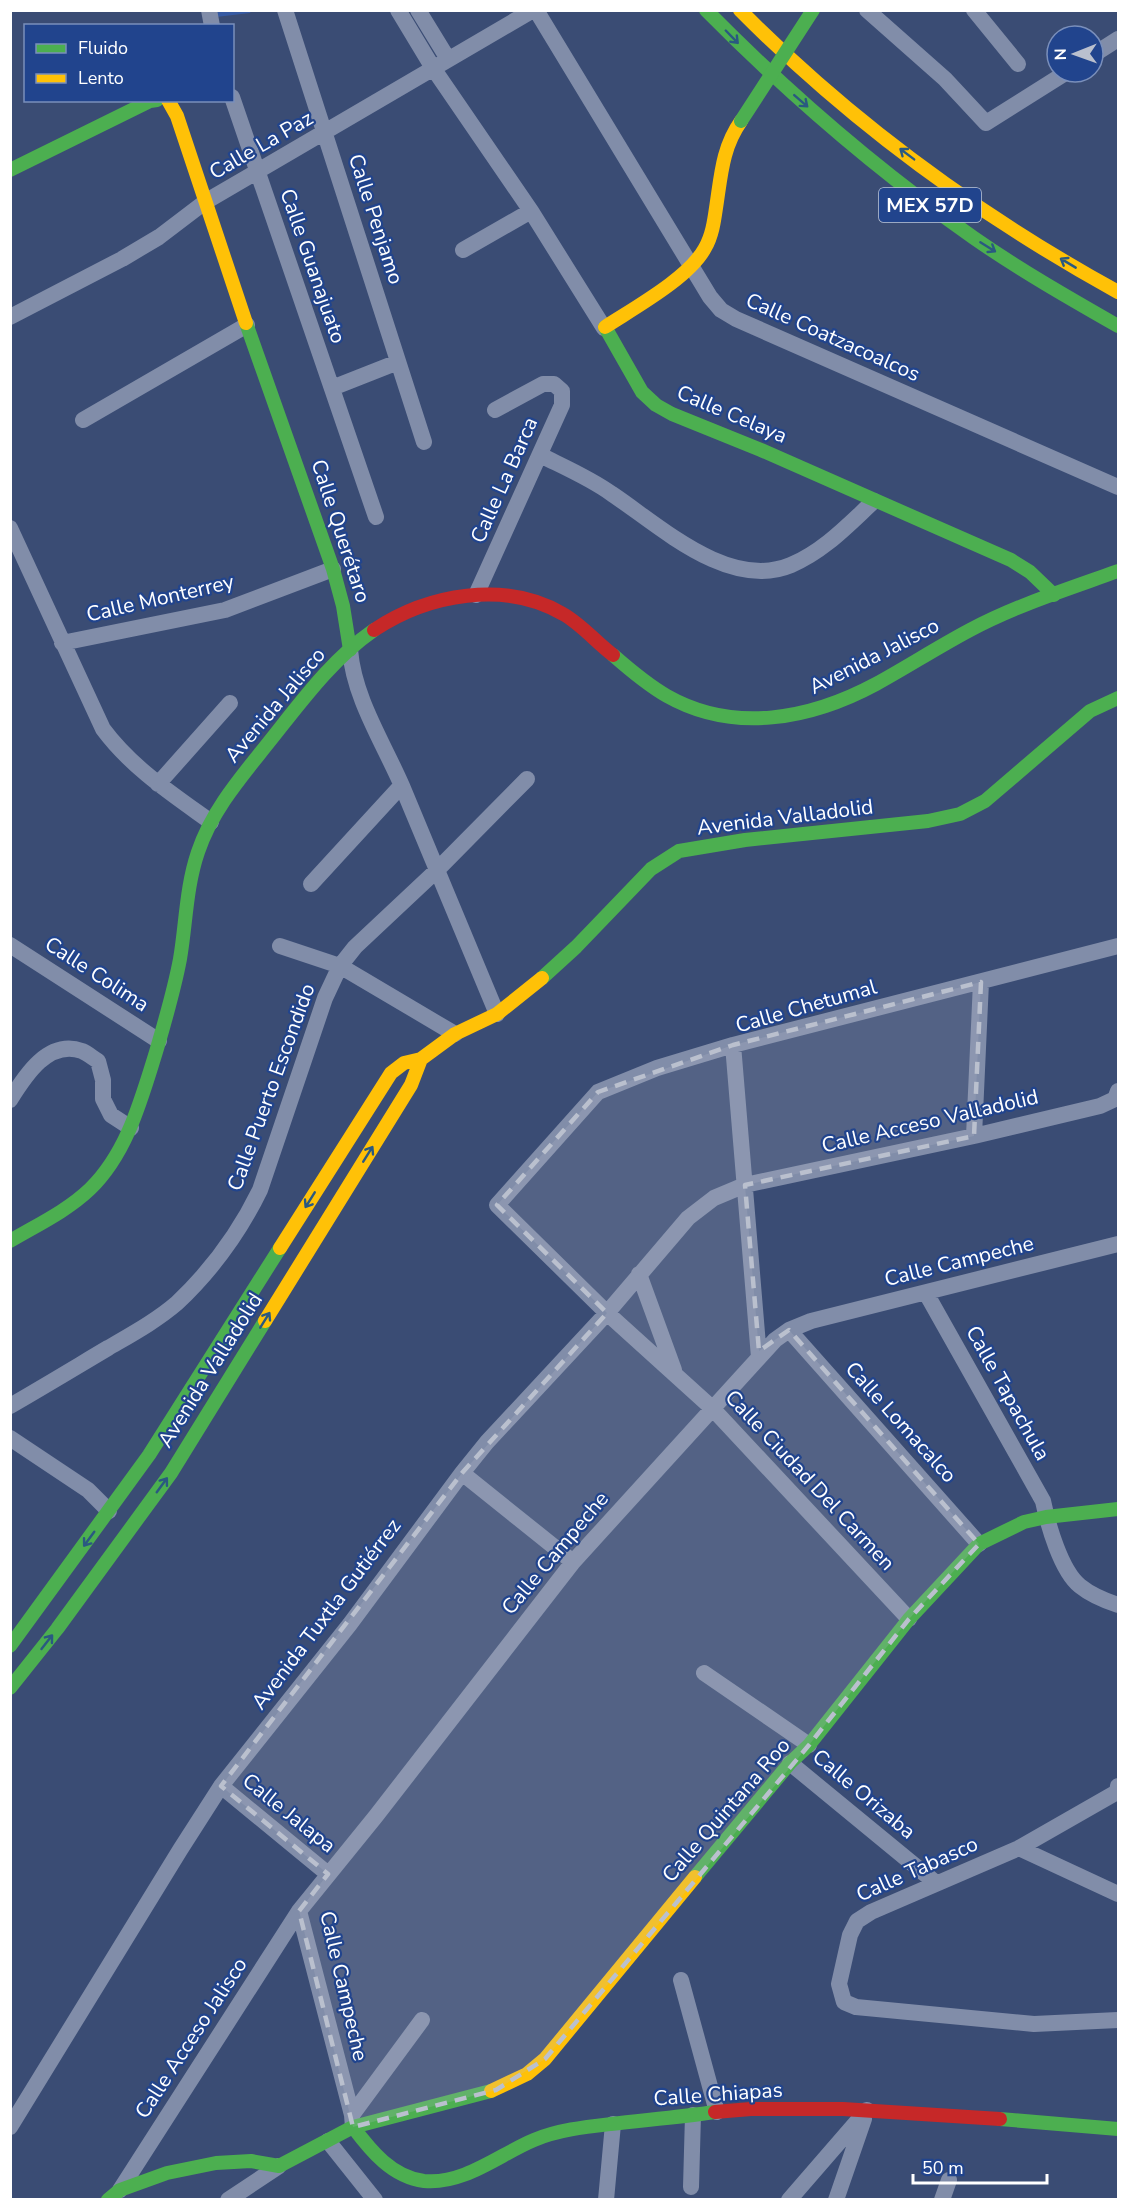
<svg xmlns="http://www.w3.org/2000/svg" width="1129" height="2210" font-family="'Nunito Sans',sans-serif">
<rect width="100%" height="100%" fill="#3a4c74"/>
<path fill="#365aa3" d="M214,11H251L250,13L216,17Z"/>
<g fill="none" stroke-linecap="round" stroke-linejoin="round">
<path stroke="#818da9" stroke-width="16" d="M209,10L212,26
M285,10L424,442
M398,10L433,68L531,211L604,328
M418,10L448,59
M536,10L710,297L721,310L736,319L1118,487
M867,10L945,79L986,123L1067,72
M974,10L1018,64
M1093,55L1118,39
M232,97L376,517
M463,250L531,211
M10,317L122,259L159,237L205,202L533,10
M332,388L398,362
M83,420L247,325
M540,455C564,467 590,478 612,494C660,526 729,591 791,565C824,551 848,525 874,501
M10,528L103,729C132,768 172,794 211,822
M476,595L562,405V391L554,384H543L495,410
M62,643L225,610L333,569
M350,650C354,698 383,742 402,786C434,862 465,938 497,1014
M158,784L230,703
M311,884L401,786
M10,945L159,1041
M280,946L340,966L455,1034
M733,1045L759,1357
M10,1100C25,1076 48,1039 82,1051C87,1053 93,1058 98,1061L103,1080V1099L111,1115L131,1128
M974,1136L981,982
M639,1274L674,1370
M926,1293L1043,1501C1048,1525 1061,1571 1080,1586C1091,1595 1106,1601 1118,1605
M789,1330L979,1544
M10,1406C43,1387 76,1367 108,1348C132,1334 156,1321 177,1303C211,1271 240,1231 260,1190L325,998L340,966L355,947L436,871L527,779
M10,1438L88,1490L109,1511
M462,1473L573,1562
M909,1619L712,1408L607,1313L497,1205L598,1092L657,1068L733,1045L1118,946
M704,1673L809,1745
M790,1763L936,1883
M221,1786L328,1874
M1118,1786L1117,1792L1019,1848L871,1912L857,1921L850,1935L839,1984L844,2002L856,2007L1034,2024L1118,2020
M1019,1848L1118,1894
M299,1911L352,2115L353,2127
M681,1980L717,2112
M352,2115L422,2020
M10,2127L180,1850L221,1786L350,1624L462,1473L487,1442L607,1313L688,1218L714,1198L745,1185L974,1136L1100,1106L1115,1099L1118,1091
M328,2141L375,2200
M691,2187L693,2115
M120,2190L299,1911L376,1816L573,1562L775,1340L789,1330L811,1321L1118,1244
M228,2200L279,2166
M606,2200L613,2124
M789,2200L867,2110
M836,2200L864,2119
M942,2200L949,2180"/>
<path stroke="#4caf50" stroke-width="14" d="M706,10C789,94 877,170 974,238C1020,270 1069,298 1118,326
M10,170L150,101L157,100
M246,323L333,569L343,606L350,650
M605,327L642,392L656,405L672,414L761,450L1011,560L1030,572L1054,595
M613,655C630,670 648,685 667,696C734,734 811,719 876,684C907,667 938,647 970,630C1017,605 1068,589 1118,571
M542,978L576,947L651,869L679,851L745,840L928,821L960,814L985,801L1090,711L1118,698
M10,1241C37,1225 67,1211 90,1189C127,1153 141,1100 156,1052C165,1021 174,991 180,959C186,924 186,887 198,852C212,810 242,776 269,742C301,702 332,659 374,630
M10,1646L149,1455L280,1248
M10,1688L57,1629L171,1473L265,1321
M695,1877L790,1763L809,1745L909,1619L979,1544L1024,1522L1046,1517L1118,1509
M1000,2119L1118,2129
M353,2127C371,2151 392,2177 424,2181C464,2185 500,2154 534,2140C558,2130 585,2127 611,2124C645,2120 681,2117 715,2112
M108,2200L120,2190L167,2173L216,2163L251,2161L279,2166L353,2127L491,2091"/>
<path stroke="#ffc107" stroke-width="14" d="M740,10C851,122 980,216 1118,292
M168,100L177,116L246,323
M605,327C634,308 689,278 705,248C712,236 714,222 716,208C721,176 722,148 741,121
M280,1248L391,1073L404,1063L421,1059L455,1034L497,1014L542,978
M265,1321L411,1085L421,1059
M491,2091L527,2074L545,2059L695,1877"/>
<path stroke="#c62828" stroke-width="14" d="M374,630C428,594 505,580 563,614C581,624 596,642 613,655
M715,2112L751,2109H843L1000,2119"/>
<path stroke="#4caf50" stroke-width="14" d="M741,121L813,10"/>
</g>
<defs><path id="oneway-shaft" d="M-6 0H5M1.5-3L5.5 0L1.5 3" fill="none" stroke-width="1.6" stroke-linecap="round" stroke-linejoin="round" transform="scale(1.5)"/></defs>
<g stroke="#2a5981">
<use href="#oneway-shaft" transform="translate(732 37) rotate(46)"/>
<use href="#oneway-shaft" transform="translate(801 101) rotate(41)"/>
<use href="#oneway-shaft" transform="translate(907 154) rotate(-143)"/>
<use href="#oneway-shaft" transform="translate(988 247) rotate(32)"/>
<use href="#oneway-shaft" transform="translate(1068 263) rotate(-149)"/>
<use href="#oneway-shaft" transform="translate(368 1154) rotate(-58)"/>
<use href="#oneway-shaft" transform="translate(310 1200) rotate(122)"/>
<use href="#oneway-shaft" transform="translate(265 1320) rotate(-58)"/>
<use href="#oneway-shaft" transform="translate(162 1485) rotate(-54)"/>
<use href="#oneway-shaft" transform="translate(89 1539) rotate(126)"/>
<use href="#oneway-shaft" transform="translate(47 1642) rotate(-52)"/>
</g>
<path fill="#bac0ce" fill-opacity="0.2" stroke="#bac0ce" stroke-width="4.5" stroke-dasharray="12 8" stroke-linejoin="round" d="M981,982L974,1136L745,1185L759,1351L789,1330L979,1544L909,1619L809,1745L545,2059L496,2090L353,2127L299,1911L328,1874L221,1786L462,1473L607,1313L497,1205L598,1092L733,1045Z"/>
<g text-anchor="middle" stroke-width="4.5" stroke-linejoin="round" paint-order="stroke">
<rect fill="#21448d" stroke="#bcc7dd" stroke-width="1.5" x="879" y="188" width="102" height="34" rx="4.5"/>
<g font-size="20" font-weight="bold" fill="#fff">
<text x="930" y="212">MEX 57D</text>
</g>
<g font-size="21" fill="#fff" stroke="#21448d">
<text transform="translate(261 145) rotate(-30)" y="7">Calle La Paz</text>
<text transform="translate(376 219) rotate(72)" y="7">Calle Penjamo</text>
<text transform="translate(313 266) rotate(71)" y="7">Calle Guanajuato</text>
<text transform="translate(833 337) rotate(24)" y="7">Calle Coatzacoalcos</text>
<text transform="translate(732 414) rotate(23)" y="7">Calle Celaya</text>
<text transform="translate(504 480) rotate(-66)" y="7">Calle La Barca</text>
<text transform="translate(341 531) rotate(72)" y="7">Calle Querétaro</text>
<text transform="translate(160 598) rotate(-13)" y="7">Calle Monterrey</text>
<text transform="translate(874 656) rotate(-27)" y="7">Avenida Jalisco</text>
<text transform="translate(275 705) rotate(-50)" y="7">Avenida Jalisco</text>
<text transform="translate(785 817) rotate(-7)" y="7">Avenida Valladolid</text>
<text transform="translate(97 974) rotate(33)" y="7">Calle Colima</text>
<text transform="translate(806 1006) rotate(-16)" y="7">Calle Chetumal</text>
<text transform="translate(271 1087) rotate(-70)" y="7">Calle Puerto Escondido</text>
<text transform="translate(930 1121) rotate(-13)" y="7">Calle Acceso Valladolid</text>
<text transform="translate(959 1261) rotate(-14)" y="7">Calle Campeche</text>
<text transform="translate(210 1370) rotate(-58)" y="7">Avenida Valladolid</text>
<text transform="translate(1008 1393) rotate(61)" y="7">Calle Tapachula</text>
<text transform="translate(901 1422) rotate(48)" y="7">Calle Lomacalco</text>
<text transform="translate(810 1480) rotate(47)" y="7">Calle Ciudad Del Carmen</text>
<text transform="translate(555 1553) rotate(-50)" y="7">Calle Campeche</text>
<text transform="translate(326 1614) rotate(-53)" y="7">Avenida Tuxtla Gutiérrez</text>
<text transform="translate(864 1794) rotate(40)" y="7">Calle Orizaba</text>
<text transform="translate(726 1810) rotate(-49)" y="7">Calle Quintana Roo</text>
<text transform="translate(289 1813) rotate(39)" y="7">Calle Jalapa</text>
<text transform="translate(917 1869) rotate(-24)" y="7">Calle Tabasco</text>
<text transform="translate(344 1986) rotate(77)" y="7">Calle Campeche</text>
<text transform="translate(191 2038) rotate(-57)" y="7">Calle Acceso Jalisco</text>
<text transform="translate(718 2094) rotate(-4)" y="7">Calle Chiapas</text>
</g>
</g>
<rect width="1129" height="2210" fill="none" stroke="#ffffff" stroke-width="24"/>
<rect x="24" y="24" width="210" height="78" fill="#21448d" stroke="#7a8fbb" stroke-width="1.5"/>
<rect x="36" y="44" width="30" height="9" fill="#4caf50" stroke="#7a8fbb" stroke-width="1.5"/>
<text x="78" y="54" font-size="18" fill="#ffffff">Fluido</text>
<rect x="36" y="74" width="30" height="9" fill="#ffc107" stroke="#7a8fbb" stroke-width="1.5"/>
<text x="78" y="84" font-size="18" fill="#ffffff">Lento</text>
<g transform="translate(1075 54) rotate(269)"><circle r="28" fill="#21448d" stroke="#7a8fbb" stroke-width="1.5"/>
<path d="M0-4.5L10 22L0 15L-10 22Z" fill="#bac0ce"/>
<text y="-9" font-size="16" font-weight="bold" text-anchor="middle" fill="#ffffff">N</text>
</g>
<path d="M913 2174v9h134v-9" fill="none" stroke="#ffffff" stroke-width="3"/>
<text x="922" y="2174" font-size="18" fill="#ffffff" stroke="#21448d" stroke-width="4.5" paint-order="stroke">50 m</text>
</svg>
